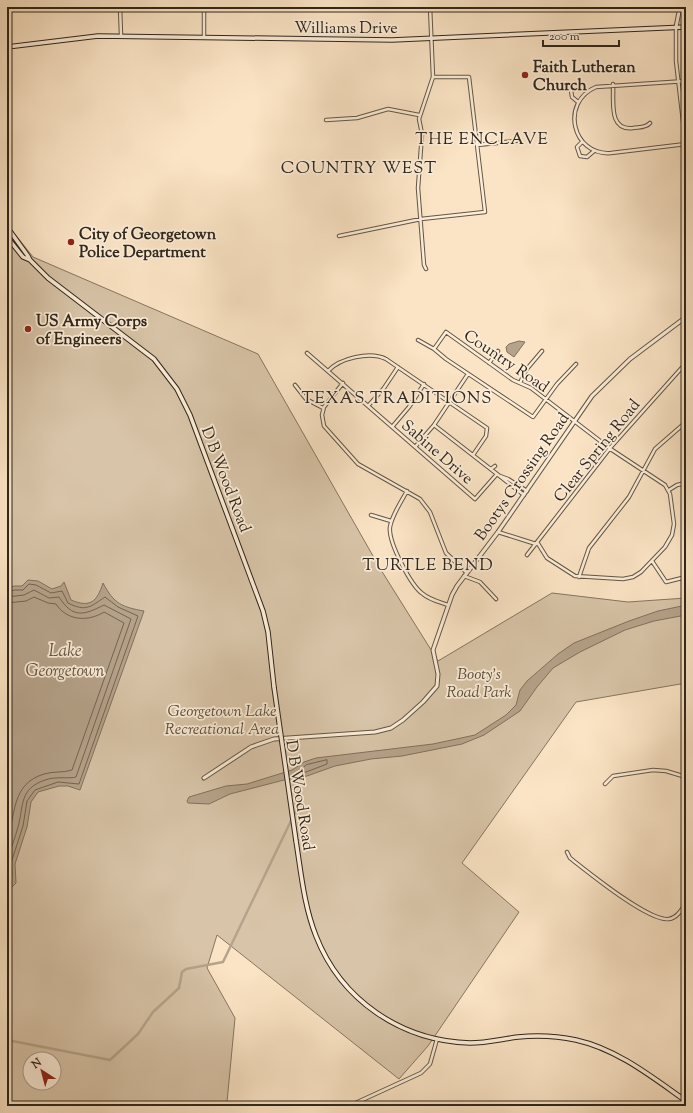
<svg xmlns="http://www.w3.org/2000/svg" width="693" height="1113" font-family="'Sorts Mill Goudy',serif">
<rect width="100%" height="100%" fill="#fbe4c5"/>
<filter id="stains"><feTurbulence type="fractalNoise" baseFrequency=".005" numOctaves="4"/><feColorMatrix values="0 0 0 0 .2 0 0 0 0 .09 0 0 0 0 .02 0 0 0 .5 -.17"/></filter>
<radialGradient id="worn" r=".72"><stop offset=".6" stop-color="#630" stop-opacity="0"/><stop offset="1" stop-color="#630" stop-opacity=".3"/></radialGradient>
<path fill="#d8c4a8" stroke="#847562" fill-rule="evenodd" d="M7,224L33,257L258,354L381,570L438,661L552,593L628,602L686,598V683L576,702L462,863L519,912L428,1046L399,1079L217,935L207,968L235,1018L227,1102L228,1106H7ZM30,1059H54V1083H30Z"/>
<path fill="#b6a38b" stroke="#80715e" d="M519,341L525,342L514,357L507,352L506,347L509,344Z
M28,580L38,581L52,589L61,586L64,582L71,600C90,608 97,602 103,583C114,604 122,607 144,611L80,790L68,786H59L38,792L31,802L27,827L15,864L16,883L12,887L7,878V589L14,586H22Z
M682,606H686V615L654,621L625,630L580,652L553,668L537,687L520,711L484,735L462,744L402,756L371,759L335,766L307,776L284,780L230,794L209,804L188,803L187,801L189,797L226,786L247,784L292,770L304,762L316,758L433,744L475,735L506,715L516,705L520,690L527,681L558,654L574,643L629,621L658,611Z"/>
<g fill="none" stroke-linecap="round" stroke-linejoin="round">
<path stroke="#726453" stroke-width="1" d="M7,592L15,590H23L29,584L36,585L51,593L62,591L68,603C86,612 90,607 105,597L118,607L138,616L79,784L58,782L35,790L27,801L23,826L11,863L12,875L7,876
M7,597L24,595L34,590L49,598L59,597C73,619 84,615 104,605L131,619L76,777C70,779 56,776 45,780C19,789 24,805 18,827C15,838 11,849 7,860
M7,603L26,601L34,597L48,603L56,604C67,621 88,622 104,612L124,623L72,770C64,773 53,771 44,774C11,784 16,814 7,842
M327,760V764L306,772H299L306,765Z"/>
<path stroke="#b6a38b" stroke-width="2.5" d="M7,1040L110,1060L138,1034L153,1012L179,988L182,972L186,969L223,962L301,800L299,775"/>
<g stroke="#625646" stroke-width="4.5">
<path id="minor" d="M120,7L121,35
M676,27V61L686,147
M204,37V7
M686,81L596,87C560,102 572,156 611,153L686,144
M613,84C614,101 608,131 633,128C639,127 646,128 650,123
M578,102L572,97L571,90L574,87L583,88L587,92
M326,120L357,118L388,109L419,115
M582,142L577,147L580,156L587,157L594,151
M477,145L516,141
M339,236L421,219L485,212L469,77H433
M426,269L424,265L418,188L422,134L419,119L433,77L430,7
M418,340L434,349L446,359L533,417L557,384L576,364
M434,349L446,332L513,380L531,388L612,450L665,485L670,494L674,524L672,535L665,547L641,572L633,577L623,579L575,576L547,558L537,542
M307,353L475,499L497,474
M489,363L498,351
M328,371C340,358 370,351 386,359L487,428L486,436L473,455
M343,383L324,407L322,415L324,426L358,464L420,499L430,512L446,553L467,573
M520,383L526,370L542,351
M295,385L306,399L323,408
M368,406L384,388L398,367
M434,425L524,495
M392,427L409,407L424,384
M415,447L434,425L468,374
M491,469L495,466
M500,476L508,479L527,491
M669,490L677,485L686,483
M407,491C401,502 392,515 390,527C388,542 411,586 423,594C430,600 440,602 448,605
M371,515L391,521
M498,532L536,544
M527,555L610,448L686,363
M652,561L666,582L686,577
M464,576L480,582L496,599
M579,577L589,548L629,497L655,449L686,422
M605,784L613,776L653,770L666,771L686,777
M567,852L570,858C588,872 649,922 669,919C677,918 682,909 686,903
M349,1106L421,1073L430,1064L437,1039"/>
</g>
<g stroke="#625646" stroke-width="5">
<path id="tertiary" d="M676,27L680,7
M204,778L251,747L274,739L375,732L391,728L403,720L423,702L437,686L438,674L433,650L452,595L457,586L498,532L592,396L630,359L686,317
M683,1099L686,1094"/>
</g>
<g stroke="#2f261b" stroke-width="5.5">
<path id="secondary" d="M7,47L98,36L392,40L686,27
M7,227L28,256L30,260
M7,237L23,257L30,260L48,278L154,359L177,389L190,415L263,611L268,632L274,687
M296,841C301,872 304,906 316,936C341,1000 401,1041 470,1043C486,1043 502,1039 518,1037C538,1035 557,1036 576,1040C617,1049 652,1077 686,1101"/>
</g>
<use href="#minor" stroke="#fcedd9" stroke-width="2.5"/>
<use href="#tertiary" stroke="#fcedd9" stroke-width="3"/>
<use href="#secondary" stroke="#fcedd9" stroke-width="3.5"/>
<g stroke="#2f261b" stroke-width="5.5" stroke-linecap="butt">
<path id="secondary-bridge" d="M274,687L296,841"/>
</g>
<use href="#secondary-bridge" stroke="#fcedd9" stroke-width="3.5"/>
</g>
<g fill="#8f2418" stroke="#fcedd9" stroke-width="1.5">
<circle cx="525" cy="75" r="4"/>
<circle cx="71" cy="242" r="4"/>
<circle cx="28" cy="329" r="4"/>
</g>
<g text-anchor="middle" stroke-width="3.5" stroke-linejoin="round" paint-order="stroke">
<g font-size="16" fill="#2f261b" stroke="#fcedd9">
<text x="346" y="33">Williams Drive</text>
<text transform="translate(507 360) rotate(34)" y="6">Country Road</text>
<text transform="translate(596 450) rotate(-51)" y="6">Clear Spring Road</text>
<text transform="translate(438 451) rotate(41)" y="6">Sabine Drive</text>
<text transform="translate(521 476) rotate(-55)" y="6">Bootys Crossing Road</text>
<text transform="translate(227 479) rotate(69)" y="6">D B Wood Road</text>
<text transform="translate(301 795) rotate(81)" y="6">D B Wood Road</text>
</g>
<g font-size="16" font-weight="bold" fill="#2f261b" stroke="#fcedd9" text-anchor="start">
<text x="533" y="72">Faith Lutheran<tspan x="533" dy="18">Church</tspan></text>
<text x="79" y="239">City of Georgetown<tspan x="79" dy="18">Police Department</tspan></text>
<text x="36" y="326">US Army Corps<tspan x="36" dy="18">of Engineers</tspan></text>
</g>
<g font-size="16" font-style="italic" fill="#594e3e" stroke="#fcedd9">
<text x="479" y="679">Booty's<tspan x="479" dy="18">Road Park</tspan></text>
<text x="222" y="716">Georgetown Lake<tspan x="222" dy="18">Recreational Area</tspan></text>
</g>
<g font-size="17" letter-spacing="1" fill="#2f261b" stroke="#fcedd9">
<text x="482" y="144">THE ENCLAVE</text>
<text x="359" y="173">COUNTRY WEST</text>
<text x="397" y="403">TEXAS TRADITIONS</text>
<text x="428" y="570">TURTLE BEND</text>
</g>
<g font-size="17" font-style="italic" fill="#5e5242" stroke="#fcedd9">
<text x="65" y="656">Lake<tspan x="65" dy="20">Georgetown</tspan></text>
</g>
</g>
<rect width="693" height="1113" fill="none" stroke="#fbe4c5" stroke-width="24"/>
<rect x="8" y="8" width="677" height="1097" fill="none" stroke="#2f261b" stroke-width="2"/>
<rect x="12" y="12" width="669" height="1089" fill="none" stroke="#2f261b"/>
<g transform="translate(42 1071) rotate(324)"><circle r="19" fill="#fcedd9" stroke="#aa9d8d"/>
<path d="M0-3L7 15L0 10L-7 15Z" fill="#8f2418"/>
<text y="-6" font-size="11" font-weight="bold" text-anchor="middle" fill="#2f261b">N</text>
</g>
<path d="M543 40v6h76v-6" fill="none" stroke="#2f261b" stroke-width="2"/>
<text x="549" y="40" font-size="12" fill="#2f261b" stroke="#fcedd9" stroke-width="3" paint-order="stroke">200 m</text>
<rect width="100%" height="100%" filter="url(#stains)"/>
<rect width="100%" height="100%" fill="url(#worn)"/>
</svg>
